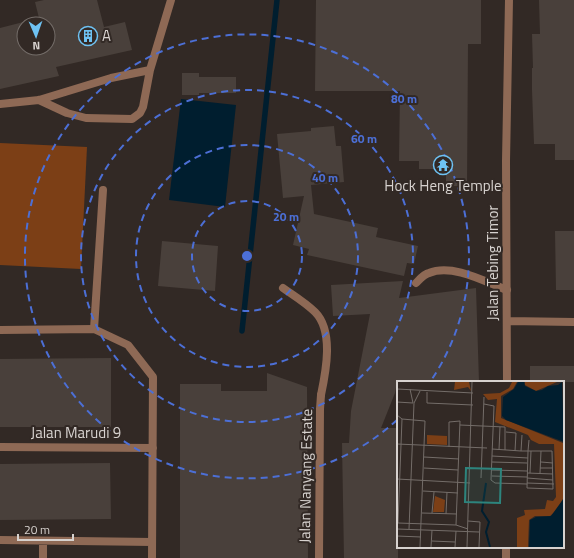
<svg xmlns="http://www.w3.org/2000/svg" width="574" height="558" font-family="'Titillium Web',sans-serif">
<rect width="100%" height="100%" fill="#322925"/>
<path fill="#7c3f16" d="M0,143L87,147L81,269L0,265Z"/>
<path fill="#001e2f" d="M181,99L236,105L225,207L169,200Z"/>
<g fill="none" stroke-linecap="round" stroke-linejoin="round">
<path stroke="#001e2f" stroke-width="5.5" d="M242,331L277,0"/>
</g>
<path fill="#49403b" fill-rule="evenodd" d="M44,0H97L104,27L125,22L132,50L56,67L59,76L0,89V28L39,18L35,2ZM24,24H48V48H24Z
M316,0H481V44H468L467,186H446V169H419V161H399L400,91H315Z
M539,0H574V160H555V144H534L532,90V68H533L532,34H540Z
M182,73H199V77H236V93H199V95H182Z
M334,126L336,146H341L344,182L311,185L314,214L378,228L376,237L418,246L414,264L407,263L404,276L307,255L309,249L293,245L304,196L283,198L277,134L311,131V128Z
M555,231H574V290H556Z
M162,241L218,246L215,291L158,286Z
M403,281L399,298L476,288L479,382H397L395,393L381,428H398V558H344L342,443H349L351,411L370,314L333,316L331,285Z
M111,358V427H0V359Z
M530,366H574V382H530Z
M267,373L307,387L308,558H180V384H221V391H267Z
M110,463L111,519L0,520V464Z"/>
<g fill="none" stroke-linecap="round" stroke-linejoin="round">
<path stroke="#8e6955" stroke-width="8" d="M39,100L67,113L86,118L132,119L140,113L143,107L150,70
M0,104L39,100L111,78L150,70L171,0
M416,283C420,279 424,274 429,273C452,263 486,282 507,290
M283,288C293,295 306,303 315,312C334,331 326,371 321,395
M94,329L103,190"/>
<path stroke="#8e6955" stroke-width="8" d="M507,321L574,322
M0,330L94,329L128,345L153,377L152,558
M507,382L506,161L509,0
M0,447L153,448
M0,540L152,542
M43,558V541
M319,558L320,409L321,395
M506,558V547"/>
</g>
<g fill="none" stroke="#4c6fd6" stroke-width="2" stroke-dasharray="7 5">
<circle cx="247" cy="256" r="55"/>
<circle cx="247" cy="256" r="111"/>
<circle cx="247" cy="256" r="166"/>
<path d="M397 420A222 222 0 1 1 430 382"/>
</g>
<defs>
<g id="building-ring" transform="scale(1)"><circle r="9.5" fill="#322925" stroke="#6ec2f3" stroke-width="1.5"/><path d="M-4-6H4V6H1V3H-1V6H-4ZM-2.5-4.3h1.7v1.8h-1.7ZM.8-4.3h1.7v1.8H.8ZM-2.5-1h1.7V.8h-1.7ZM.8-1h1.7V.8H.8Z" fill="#6ec2f3"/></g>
<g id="temple-ring" transform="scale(1)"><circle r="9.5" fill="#322925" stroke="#6ec2f3" stroke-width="1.5"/><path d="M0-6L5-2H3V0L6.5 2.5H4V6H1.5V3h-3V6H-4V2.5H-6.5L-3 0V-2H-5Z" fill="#6ec2f3"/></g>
</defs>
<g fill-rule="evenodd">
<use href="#building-ring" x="88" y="36"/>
<use href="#temple-ring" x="443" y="165"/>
</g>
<g text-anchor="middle" stroke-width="4" stroke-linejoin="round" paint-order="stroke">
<g font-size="15" fill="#d7d2cf" stroke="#322925" text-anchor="start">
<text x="102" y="41">A</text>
<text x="443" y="191" text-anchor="middle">Hock Heng Temple</text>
</g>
<g font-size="15" fill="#d7d2cf" stroke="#322925">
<text transform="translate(493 263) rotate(-90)" y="5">Jalan Tebing Timor</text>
<text x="76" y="438">Jalan Marudi 9</text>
<text transform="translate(306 476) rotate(-89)" y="5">Jalan Nanyang Estate</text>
</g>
</g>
<g transform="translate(397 381)">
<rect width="167" height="167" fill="#322925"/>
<path d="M58,1H72L74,10L71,6L57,9ZM115,1H120L116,8L104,15V37L166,62L167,116L160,129L153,135H138L132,139L131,166H120V137L128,134L127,129L148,128L150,119L156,120L159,116L157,63H142L134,59L131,54L98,41L100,18L91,19L86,13L103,12L112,7ZM128,1H160L139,10L128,4ZM30,54L50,55V64L30,63ZM38,115L48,119L47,131H36Z" fill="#7c3f16"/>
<path d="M121,1H127L128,5L139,10L145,9L151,5L161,4L165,1L167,61L109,39L105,35L106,16L117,8ZM167,117V166H132L133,139L139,136L154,135Z" fill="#001e2f"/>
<path fill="none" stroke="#001e2f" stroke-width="2" d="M89,102L85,130L92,141L89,151L93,166"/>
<path fill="none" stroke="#746d69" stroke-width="1" d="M0,8L76,12M13,8L16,22M30,11V22L76,24M0,21L16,22M87,23L97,25L94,99L98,102L130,103M0,34L5,38L1,142L59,144L71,148M5,38L28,40L23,166M63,44L108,46V69M109,51L119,52L118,70M0,63L90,67M52,66V41L63,40L59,144M95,68L124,70H155L156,108L130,107L131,70L132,59M102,69L103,46M124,70L125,54M95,75L131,77M27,76L62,78M95,81L130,82M144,81L156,82M27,87L61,89M143,87H156M95,89L130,90M130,92L156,93M133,92L134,70M143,92L144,70M95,95L130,96M84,97L87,16M130,97L156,99M0,98L73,102M130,102L157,103M26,110L61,112M25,132L60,133M35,132L37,111M49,133L50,111M71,140L83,141L82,166M0,148L82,151M12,148L17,22L23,10M0,155L24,156M35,160L58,161M34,166L35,149M58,166L59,150M70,166L75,1"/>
<path fill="#2d847d" fill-opacity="0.15" stroke="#2d847d" stroke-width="2" d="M69,87L104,88L103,122L68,121Z"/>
<rect width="167" height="167" fill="none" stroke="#d7d2cf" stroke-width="2"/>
</g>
<circle cx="247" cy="256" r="6" fill="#4c6fd6" stroke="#322925" stroke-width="2"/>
<g font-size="12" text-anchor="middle" font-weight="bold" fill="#4c6fd6" stroke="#322925" stroke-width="4" stroke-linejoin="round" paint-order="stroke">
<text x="404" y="103">80 m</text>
<text x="364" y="143">60 m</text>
<text x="325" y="182">40 m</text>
<text x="286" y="221">20 m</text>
</g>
<g transform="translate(36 36) rotate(178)"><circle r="19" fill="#322925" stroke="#746d69"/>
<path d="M0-3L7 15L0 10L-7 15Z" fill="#6ec2f3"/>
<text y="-6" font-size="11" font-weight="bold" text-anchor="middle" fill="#d7d2cf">N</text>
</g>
<path d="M18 534v6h55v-6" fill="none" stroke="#d7d2cf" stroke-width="2"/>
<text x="24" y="534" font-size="12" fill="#d7d2cf" stroke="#322925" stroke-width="3" paint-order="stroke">20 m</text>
</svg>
